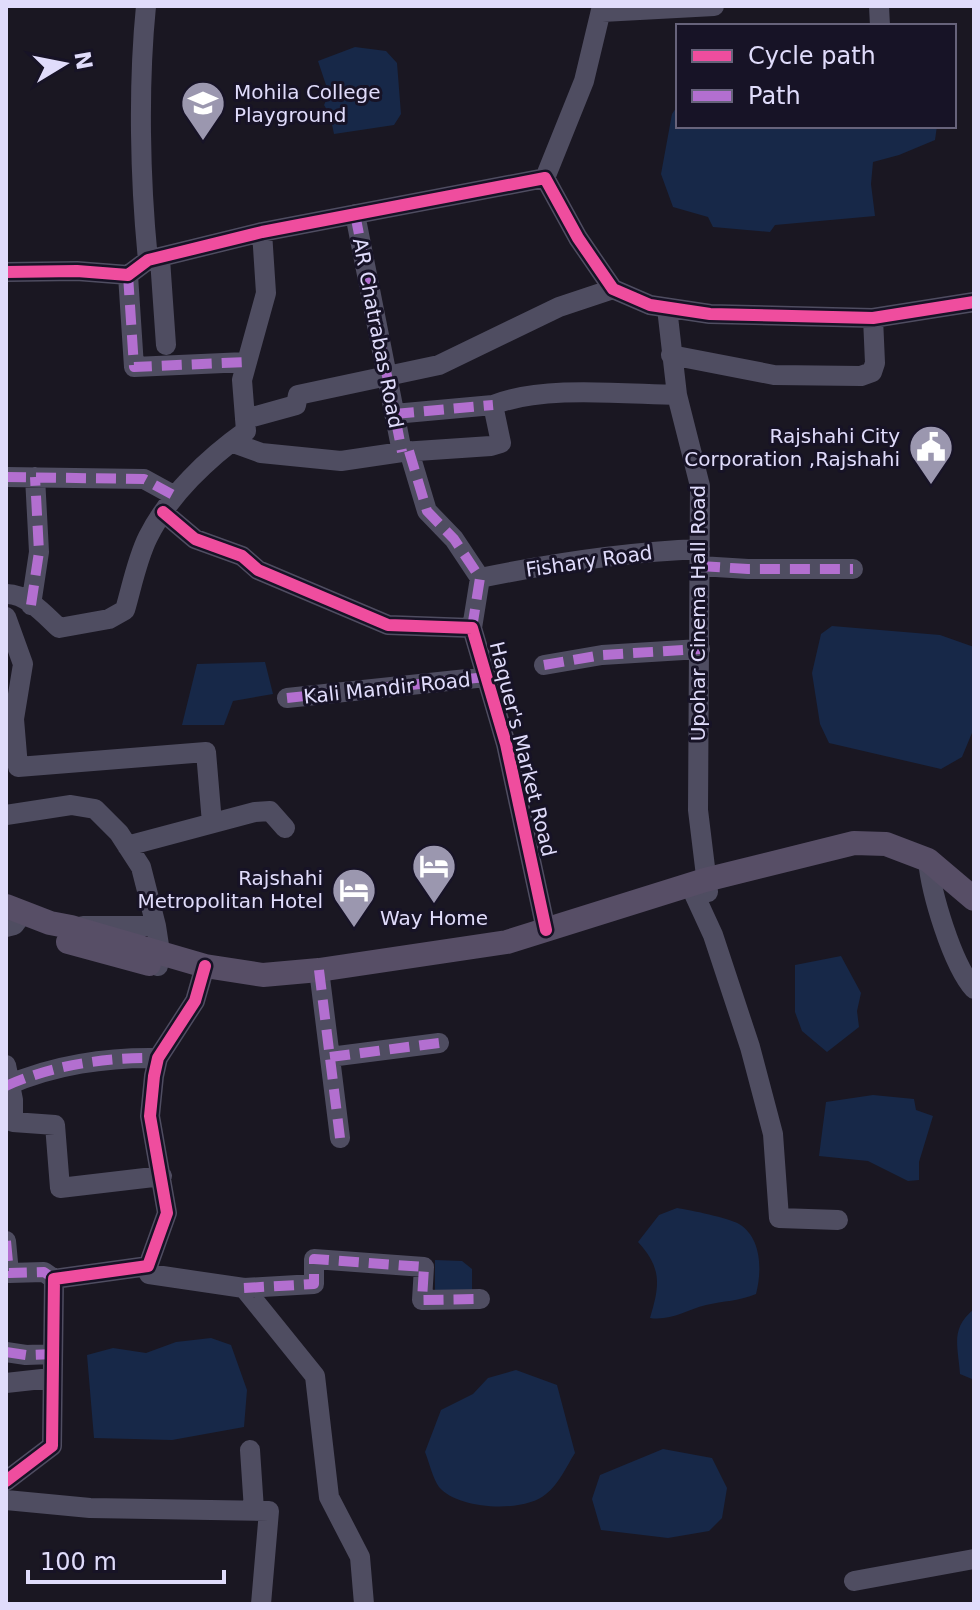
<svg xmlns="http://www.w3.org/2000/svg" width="980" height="1610" font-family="'DejaVu Sans',sans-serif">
<rect width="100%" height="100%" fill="#1a1722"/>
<path fill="#172848" d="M355,47L386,51L397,63L401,114L394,125L334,134L330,115L324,105L329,94L318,61Z
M678,105V126H937L935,140L899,155L873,162L871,184L875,216L775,225L770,232L713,227L708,217L673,207L661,174L672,114Z
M832,626L940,635L974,647V728L962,757L941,769L829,743L820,724L812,673L821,634Z
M265,662L273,694L233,701L224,725H182L197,664Z
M841,956L861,993L857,1011L859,1027L827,1052L802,1031L795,1012V965Z
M873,1095L914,1099L916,1110L933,1116L919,1162V1180L908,1181L868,1161L819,1156L826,1102Z
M677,1208C690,1210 729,1218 739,1224C762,1238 762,1271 756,1294C740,1301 723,1301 706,1305C686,1310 671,1321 650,1318C660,1285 662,1268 638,1242L659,1215Z
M435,1260L462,1261L472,1269V1298H435Z
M974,1309V1379H972L960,1374C958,1345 950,1329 974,1309Z
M211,1338L231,1345L247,1390L244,1427L172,1440L94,1438L87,1355L113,1348L146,1353L176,1342Z
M516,1370L557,1385L575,1453C566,1467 559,1484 546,1494C525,1513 458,1510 439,1487C433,1479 429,1462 425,1452L441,1410L473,1394L488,1378Z
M663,1449L712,1458L727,1488L722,1518L709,1531L668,1538L601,1530L592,1499L600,1475Z"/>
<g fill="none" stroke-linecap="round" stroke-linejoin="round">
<path stroke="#4f4d61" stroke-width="20" d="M146,6C138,86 140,180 148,260
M879,6L880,26
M602,12L714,6
M545,178L584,81L602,6
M355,214L402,452
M160,259L166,345
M6,272L77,271L128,275L148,260L262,232L545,178L578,238L613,289L650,305L710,314L873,318L974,302
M128,275L134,367L246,362
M667,308L677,395L700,486L698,810L708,892
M671,355L774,375L861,376L872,372L875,363L873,318
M394,414L493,405
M245,419L296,405L298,395L439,365L559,307L613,289
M231,442L261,453L341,461L402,452L491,446L501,443L493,405C542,385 624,394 677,395
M409,451L427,511L454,539L480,578L472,628
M6,477L144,479L175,496
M163,512L195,539L242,556L258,570L388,625L472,628L506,744L546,930
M700,566L748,569H853
M480,578C553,563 625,552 700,549
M6,594C26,593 46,616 59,628L109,619L125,610C132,586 137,559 148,537C169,495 208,458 246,431L242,380L266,293L262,232
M31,605L39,552L35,477
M6,617L23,664L14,719L18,767L206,752L212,823
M544,665L602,655L700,649
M287,698L486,677
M6,815L71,805L95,809L119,833L141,867L156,926L160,952L158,966
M127,846L255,812L270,811L285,828
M928,860C931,893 952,964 974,989
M690,885L713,935L750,1047L773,1134L779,1218L838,1220
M83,926H156
M6,927L14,925L23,913
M319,970L340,1138
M330,1057L439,1043
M6,1065L13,1100V1122L55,1125L60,1188L162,1176
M6,1086C52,1065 108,1057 158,1058
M6,1241L9,1273L44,1272L54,1279
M148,1266L149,1274L244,1288L315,1376L329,1497L360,1557L364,1604
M244,1288L314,1284V1259L424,1267L422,1300L480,1299
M6,1352L26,1355L53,1354
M6,1383L51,1378
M250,1450L254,1510
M6,1481L52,1446L54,1279L148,1266L167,1213L150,1116L154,1076L158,1058L195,1001L205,966
M6,1500L90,1508L269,1511L261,1604
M854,1581L974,1559"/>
<path stroke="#574e66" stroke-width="24" d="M6,906L50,923L71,927L205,966L263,975L319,970L507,942L705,880L854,843L886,844L928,860L974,899
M68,942L149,964"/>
<path stroke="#b36fd0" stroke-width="10" stroke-dasharray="20 10" stroke-linecap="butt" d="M355,214L402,452
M128,275L134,367L246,362
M394,414L493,405
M409,451L427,511L454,539L480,578L472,628
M6,477L144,479L175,496
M700,566L748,569H853
M31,605L39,552L35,477
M544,665L602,655L700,649
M287,698L486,677
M319,970L340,1138
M330,1057L439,1043
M6,1086C52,1065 108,1057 158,1058
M6,1241L9,1273L44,1272L54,1279
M244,1288L314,1284V1259L424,1267L422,1300L480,1299
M6,1352L26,1355L53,1354"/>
<g stroke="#171326" stroke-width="17">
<path id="cycleway" d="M6,272L77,271L128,275L148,260L262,232L545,178L578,238L613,289L650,305L710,314L873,318L974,302
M163,512L195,539L242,556L258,570L388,625L472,628L506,744L546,930
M6,1481L52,1446L54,1279L148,1266L167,1213L150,1116L154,1076L158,1058L195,1001L205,966"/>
</g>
<use href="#cycleway" stroke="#ef4d9e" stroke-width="12"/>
</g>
<defs>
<g id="university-pin" transform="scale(2.3)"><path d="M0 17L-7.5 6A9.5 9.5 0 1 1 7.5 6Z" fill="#9b97af" stroke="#171326"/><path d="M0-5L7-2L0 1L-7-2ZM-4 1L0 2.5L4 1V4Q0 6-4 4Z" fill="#fff"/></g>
<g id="civic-pin" transform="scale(2.3)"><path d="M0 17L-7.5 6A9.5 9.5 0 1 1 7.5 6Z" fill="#9b97af" stroke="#171326"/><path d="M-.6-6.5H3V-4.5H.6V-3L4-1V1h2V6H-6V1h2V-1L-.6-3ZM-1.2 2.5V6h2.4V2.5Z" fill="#fff"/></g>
<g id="hotel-pin" transform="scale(2.3)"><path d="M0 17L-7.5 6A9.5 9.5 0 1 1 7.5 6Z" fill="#9b97af" stroke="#171326"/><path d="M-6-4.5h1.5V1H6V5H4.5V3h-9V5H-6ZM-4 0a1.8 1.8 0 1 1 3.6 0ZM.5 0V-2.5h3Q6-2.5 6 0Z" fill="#fff"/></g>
</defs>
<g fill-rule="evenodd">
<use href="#university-pin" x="203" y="103"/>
<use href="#civic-pin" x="931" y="447"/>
<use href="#hotel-pin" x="434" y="866"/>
<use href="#hotel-pin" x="354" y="890"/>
</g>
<g text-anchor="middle" stroke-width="6" stroke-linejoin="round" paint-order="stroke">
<g font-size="20" fill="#e0dcfb" stroke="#171326" text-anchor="end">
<text x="234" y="99" text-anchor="start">Mohila College<tspan x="234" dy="23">Playground</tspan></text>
<text x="900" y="443">Rajshahi City<tspan x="900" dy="23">Corporation ,Rajshahi</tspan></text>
<text x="323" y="885">Rajshahi<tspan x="323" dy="23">Metropolitan Hotel</tspan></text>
<text x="434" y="925" text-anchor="middle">Way Home</text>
</g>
<g font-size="20" fill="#e0dcfb" stroke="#171326">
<text transform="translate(378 333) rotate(79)" y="7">AR Chatrabas Road</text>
<text transform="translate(589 561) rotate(-8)" y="7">Fishary Road</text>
<text transform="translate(698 613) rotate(-90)" y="7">Upohar Cinema Hall Road</text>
<text transform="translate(387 688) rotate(-6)" y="7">Kali Mandir Road</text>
<text transform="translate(523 749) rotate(76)" y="7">Haquer's Market Road</text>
</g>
</g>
<rect width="980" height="1610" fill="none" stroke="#e0dcfb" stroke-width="16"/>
<rect x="676" y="24" width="280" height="104" fill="#171326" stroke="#67637b" stroke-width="2"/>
<rect x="692" y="50" width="40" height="12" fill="#ef4d9e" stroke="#67637b" stroke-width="2"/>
<text x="748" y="64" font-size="24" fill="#e0dcfb">Cycle path</text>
<rect x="692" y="90" width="40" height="12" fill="#b36fd0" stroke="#67637b" stroke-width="2"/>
<text x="748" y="104" font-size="24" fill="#e0dcfb">Path</text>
<g transform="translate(64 64) rotate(80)" stroke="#171326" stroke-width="6" paint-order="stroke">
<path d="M0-6L14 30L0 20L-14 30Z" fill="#e0dcfb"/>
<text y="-12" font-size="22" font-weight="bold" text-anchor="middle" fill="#e0dcfb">N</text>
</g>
<path d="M28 1570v12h196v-12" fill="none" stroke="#e0dcfb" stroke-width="4"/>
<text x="40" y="1570" font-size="24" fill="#e0dcfb" stroke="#171326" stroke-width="6" paint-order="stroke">100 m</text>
</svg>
